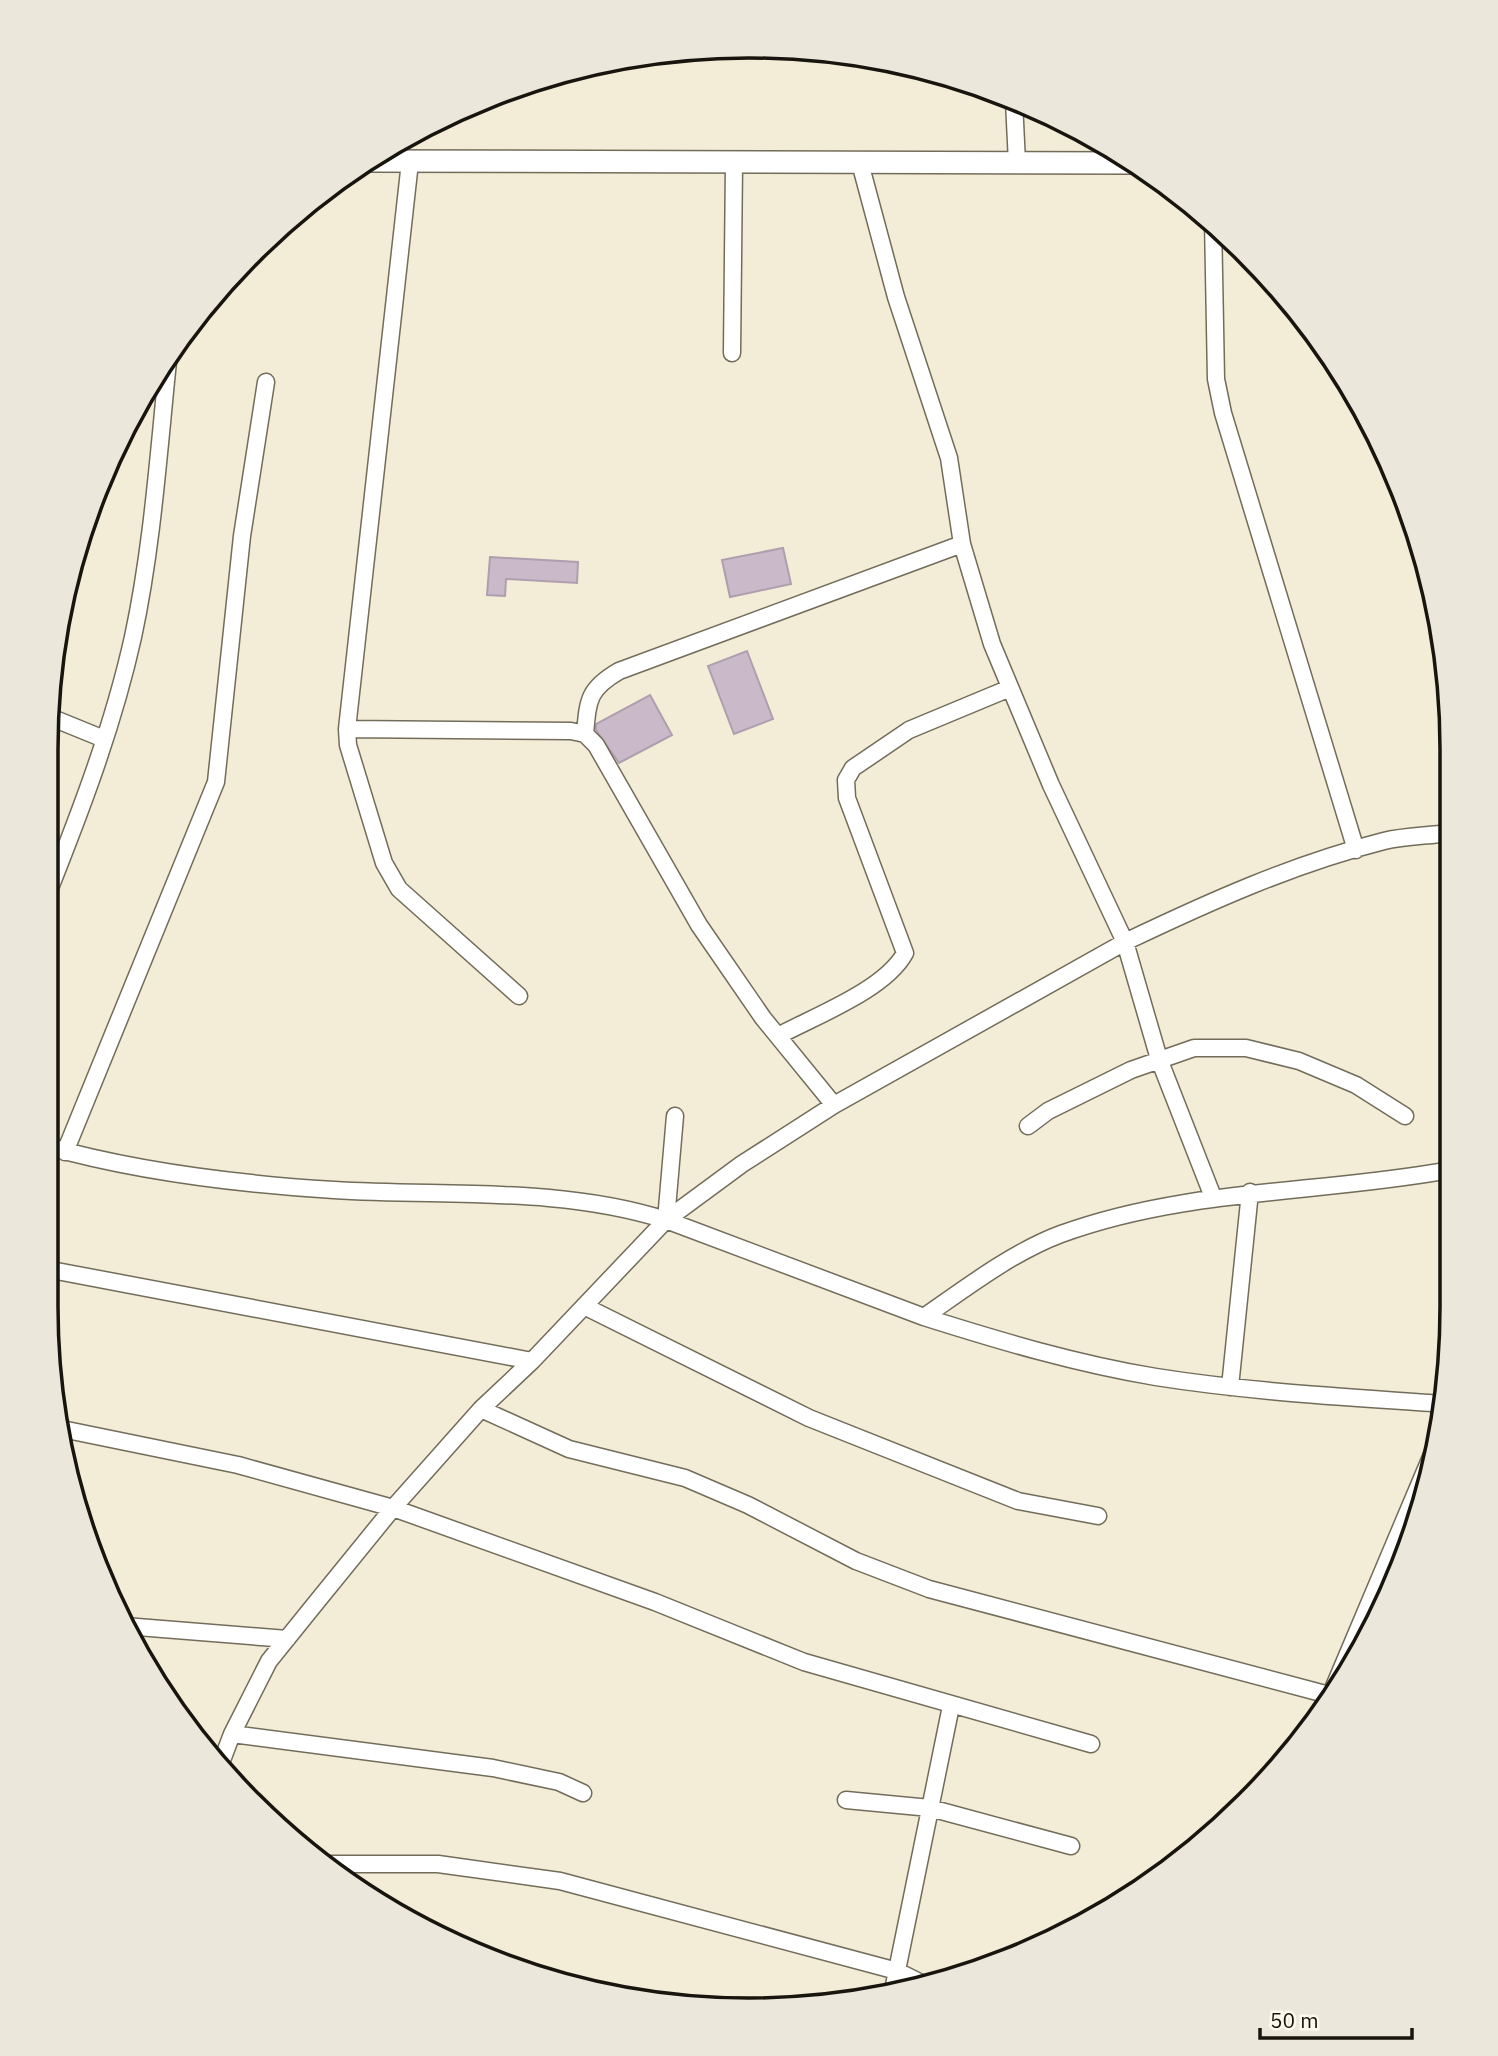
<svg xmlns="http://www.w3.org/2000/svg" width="1498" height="2056" font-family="'IBM Plex Sans',sans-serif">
<rect width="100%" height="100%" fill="#f3ecd7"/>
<path fill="#cab9c9" stroke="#af9fae" stroke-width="2" d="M783,548L791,584L730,597L722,560Z
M490,557L578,562L577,583L506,579L505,596L487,595Z
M747,651L773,719L734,734L708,666Z
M650,695L672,735L619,763L596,730V724Z"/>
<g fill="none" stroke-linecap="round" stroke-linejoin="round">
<g stroke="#726c5a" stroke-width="19">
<path id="minor" d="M1014,101L1017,163
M410,162L347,729L348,745L384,863L399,889L519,996
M860,163L896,297L949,458L962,544L992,644L1051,785L1125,942L834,1105L742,1164L666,1220L924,1317C967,1287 1013,1252 1061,1234C1187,1188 1320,1194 1450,1170
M1213,220L1216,379L1223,413L1356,850
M732,353L734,163
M50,717L104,739
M347,729L571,731L585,734L596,745L699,925L763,1018L834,1105
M585,734C588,700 588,689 619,671L962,544
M46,898C80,813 113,727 133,637C153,544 159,446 169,352
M778,1036C815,1016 885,990 905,953L847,798L846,780L853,768L909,730L1010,688
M1028,1126L1048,1111L1131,1070L1194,1048H1246L1299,1061L1356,1085L1405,1116
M46,1146C138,1172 238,1184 334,1190C444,1197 559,1186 666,1220
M65,1152L216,782L242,536L266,382
M1213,1197L1159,1059L1125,942C1209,902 1293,864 1384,841C1404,836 1427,836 1448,833
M46,1269L532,1361
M584,1306L809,1418L1018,1501L1098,1516
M924,1317C1000,1341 1077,1364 1156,1377C1251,1392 1347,1397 1443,1404
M1230,1387L1250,1192
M481,1409L569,1449L685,1478L748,1505L856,1561L929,1589L1329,1695
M62,1429L238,1465L393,1508L655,1602L804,1662L1091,1744
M125,1626L287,1639
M1333,1689L1436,1445
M232,1734L493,1768L559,1782L583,1793
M221,1763L232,1734L269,1661L315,1604L393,1508L481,1409L532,1361L666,1220L675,1116
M846,1800L930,1808L1071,1846
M328,1864H438L560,1881L897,1971L921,1983
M893,1990L951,1706"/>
</g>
<g stroke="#726c5a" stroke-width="24">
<path id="tertiary" d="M368,161L1133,163"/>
</g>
<use href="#minor" stroke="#fff" stroke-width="16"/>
<use href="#tertiary" stroke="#fff" stroke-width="21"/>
</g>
<path d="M0 0H1498V2056H0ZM749 58H749A691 691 0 0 1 1440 749V1307A691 691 0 0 1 749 1998H749A691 691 0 0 1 58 1307V749A691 691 0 0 1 749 58Z" fill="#ece7db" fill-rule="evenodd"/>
<path fill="none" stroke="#17150e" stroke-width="3.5" d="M749 58H749A691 691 0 0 1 1440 749V1307A691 691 0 0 1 749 1998H749A691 691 0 0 1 58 1307V749A691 691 0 0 1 749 58Z"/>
<path d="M1260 2028v10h152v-10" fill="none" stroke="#17150e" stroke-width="3.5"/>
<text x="1270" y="2028" font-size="21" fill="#17150e" stroke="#fef9ed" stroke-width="5" paint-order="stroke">50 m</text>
</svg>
